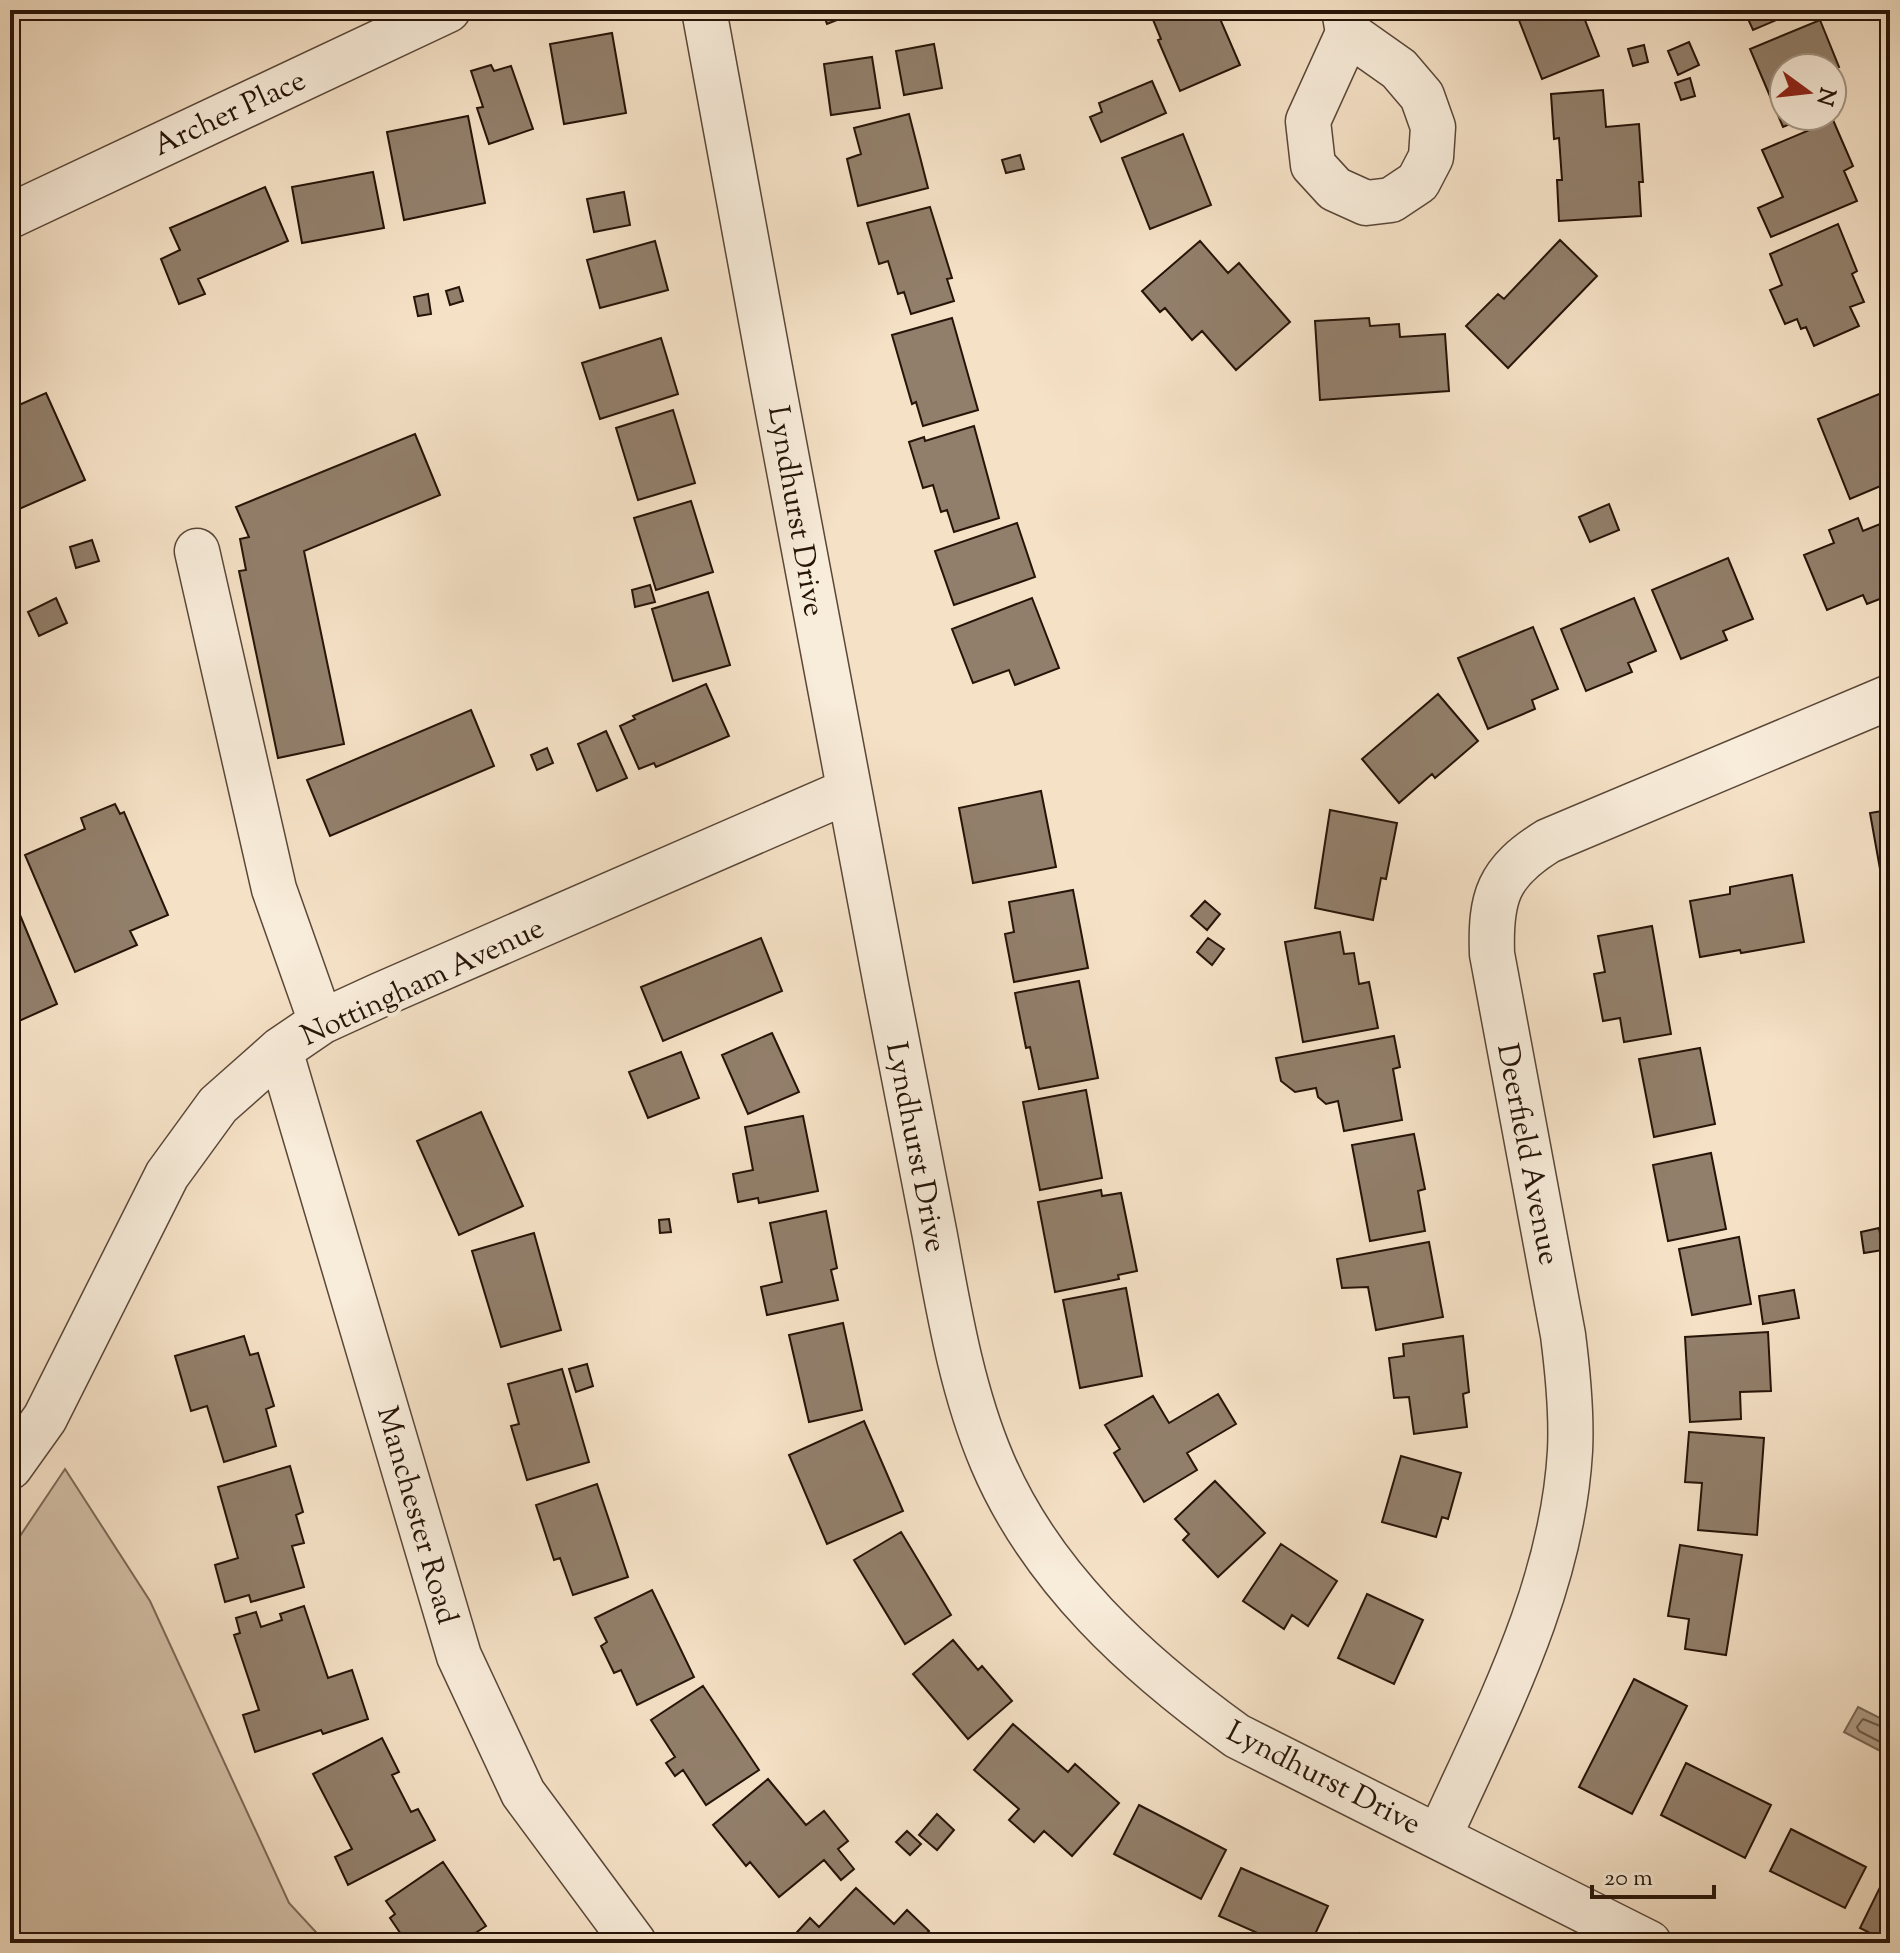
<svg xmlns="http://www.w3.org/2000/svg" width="1900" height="1953" font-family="'Sorts Mill Goudy',serif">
<rect width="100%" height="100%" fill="#f5e1c6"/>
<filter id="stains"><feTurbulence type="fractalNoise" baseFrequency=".0025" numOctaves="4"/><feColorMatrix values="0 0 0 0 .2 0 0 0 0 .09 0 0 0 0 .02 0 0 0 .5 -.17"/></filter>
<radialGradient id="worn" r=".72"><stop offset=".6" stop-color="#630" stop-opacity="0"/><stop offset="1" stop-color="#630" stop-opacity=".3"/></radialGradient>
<path fill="#d2bea6" stroke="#7c6957" stroke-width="2" d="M65,1469L150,1601L289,1903L326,1943H10V1551Z"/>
<path fill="#af9b85" stroke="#786553" stroke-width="2" d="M1858,1707L1890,1723V1756L1844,1732Z"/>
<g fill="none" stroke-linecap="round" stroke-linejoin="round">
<path stroke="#6a5846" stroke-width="2" d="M1890,1730L1863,1719L1857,1727L1859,1731L1890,1747"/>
</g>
<path fill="#927f6b" stroke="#261408" stroke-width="2" d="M822,10H854L855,13L827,24Z
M1149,10H1212L1214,16L1218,14L1240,65L1180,91L1158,40L1161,39Z
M1515,10H1581L1599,56L1542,79Z
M1744,10H1800L1753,30Z
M1820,20L1839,67L1832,70L1784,68V116H1809L1783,127L1750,49Z
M612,33L626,113L564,124L550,44Z
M1689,42L1699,65L1678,75L1668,51Z
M934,44L942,88L904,95L896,51Z
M1644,45L1648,62L1633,66L1628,49Z
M872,57L880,108L831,115L824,64Z
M491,65L494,71L511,66L533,129L489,144L477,108L483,107L471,71Z
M1690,78L1695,96L1681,100L1675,83Z
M1152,81L1166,113L1101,142L1090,117L1102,112L1099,103Z
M1603,90L1606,127L1639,124L1643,182H1639L1641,216L1559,221L1557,180H1562L1559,138L1554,139L1551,94Z
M909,114L928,188L858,206L847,159L861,154L854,128Z
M468,116L485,203L404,220L387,132Z
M1833,120L1853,166L1844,171L1857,201L1771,237L1758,208L1783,197L1762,150Z
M1183,134L1211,205L1150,229L1122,158Z
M1020,155L1024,169L1006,173L1002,160Z
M373,172L384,228L302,243L292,187Z
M265,187L288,241L198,279L205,294L179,304L161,259L180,250L170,228Z
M624,192L630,225L594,232L587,199Z
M930,207L952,278L947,279L954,301L911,314L904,292L898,294L888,261L879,264L867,223Z
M1838,224L1857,271L1852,274L1864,302L1850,307L1859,326L1814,346L1806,327L1801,329L1797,319L1785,324L1770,290L1782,285L1770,254Z
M1560,240L1597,276L1508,368L1466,326L1498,294L1504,299Z
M655,241L668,290L600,308L587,260Z
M1200,241L1228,273L1239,263L1290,322L1236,370L1202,331L1192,340L1165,308L1160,312L1142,291Z
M459,287L463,301L450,305L446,291Z
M428,294L431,314L418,316L414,297Z
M952,318L978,410L923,426L916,402L912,404L892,335Z
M1369,318L1370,326L1399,324L1400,337L1445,334L1449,391L1320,400L1315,321Z
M661,338L678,394L600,419L582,363Z
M1889,390L1890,482L1850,499L1818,419Z
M46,393L85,480L10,513V409Z
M673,410L695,483L638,500L616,428Z
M974,426L999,518L954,532L947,510L941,512L933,485L923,488L909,442L924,437L925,441Z
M415,434L440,495L304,551L344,744L278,758L239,571L246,570L240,539L249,537L236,507Z
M691,501L713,572L656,590L634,518Z
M1609,504L1619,530L1590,542L1579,517Z
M1858,518L1863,531L1890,520V595L1867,604L1863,595L1827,610L1804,555L1834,543L1829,530Z
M1017,523L1035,577L954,605L935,551Z
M92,540L99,561L76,568L70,547Z
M1728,558L1753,619L1723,631L1727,640L1681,659L1652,590Z
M650,585L655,602L635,607L632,590Z
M708,592L730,665L673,681L652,609Z
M56,598L67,623L39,636L28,612Z
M1032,598L1059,668L1015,685L1009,670L973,683L952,629Z
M1634,598L1656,651L1628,663L1632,672L1586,691L1561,629Z
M1533,627L1558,689L1532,700L1535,709L1488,729L1458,658Z
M706,684L729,736L656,767L654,763L639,769L620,726L635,719L633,716Z
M1438,694L1478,741L1435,778L1432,774L1399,803L1362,759Z
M471,710L494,766L330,836L307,780Z
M606,731L627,778L597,791L578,744Z
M547,748L553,763L537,770L531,755Z
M1041,791L1056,867L973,883L959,808Z
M1890,799V868L1880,869L1870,813L1888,810L1886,800Z
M115,804L120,814L124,812L168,915L130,931L137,945L75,972L25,855L85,829L81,818Z
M1330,810L1397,823L1386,879L1381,878L1373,920L1315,908Z
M1792,875L1804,942L1741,953L1740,950L1700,957L1690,901L1730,894V887Z
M1073,890L1088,968L1014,982L1005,934L1014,932L1009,902Z
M10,891L57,1004L10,1025Z
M1205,901L1220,914L1207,930L1191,916Z
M1652,926L1671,1034L1624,1042L1620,1018L1603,1021L1594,974L1605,972L1598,936Z
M1340,932L1344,954L1354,953L1359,984L1369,982L1378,1028L1303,1042L1285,942Z
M761,938L782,991L663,1041L641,987Z
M1208,938L1224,949L1212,965L1197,952Z
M1079,981L1098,1078L1039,1089L1030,1047L1026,1048L1015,993Z
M772,1033L799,1092L748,1114L722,1055Z
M1394,1036L1400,1067L1393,1069L1402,1120L1344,1131L1338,1101L1326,1104L1318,1097L1316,1088L1295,1092L1281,1081L1276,1058Z
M1700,1048L1715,1124L1654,1137L1639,1059Z
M681,1052L699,1098L648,1118L629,1072Z
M1086,1090L1102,1178L1040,1190L1023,1102Z
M481,1112L523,1206L459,1235L417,1141Z
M803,1116L818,1191L759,1203L758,1198L738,1202L733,1174L753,1170L745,1127Z
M1414,1134L1425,1189L1418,1191L1425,1231L1370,1241L1352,1145Z
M1711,1153L1726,1229L1668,1241L1653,1165Z
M1101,1190L1102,1196L1121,1193L1137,1271L1118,1275L1119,1279L1055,1292L1038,1202Z
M826,1211L837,1268L831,1270L838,1300L767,1315L761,1287L782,1282L770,1223Z
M669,1219L671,1232L660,1233L659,1220Z
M1879,1228L1883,1250L1864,1253L1861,1232Z
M534,1233L561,1330L501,1347L472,1251Z
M1739,1237L1751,1304L1692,1315L1679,1249Z
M1429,1242L1443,1317L1376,1330L1368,1287L1342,1288L1337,1259Z
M1126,1288L1142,1376L1080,1388L1063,1300Z
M1794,1290L1799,1318L1763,1324L1759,1296Z
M843,1323L862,1410L809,1422L789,1335Z
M1768,1332L1771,1391L1740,1392L1741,1419L1690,1422L1685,1337Z
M244,1336L250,1355L258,1353L274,1406L266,1409L276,1446L224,1462L207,1406L191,1411L175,1356Z
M1463,1336L1469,1392L1463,1394L1467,1427L1414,1434L1409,1397L1394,1398L1389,1358L1404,1356L1403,1344Z
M587,1364L593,1386L576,1392L569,1369Z
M562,1369L589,1462L527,1480L511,1426L519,1424L508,1384Z
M1218,1394L1236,1424L1187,1453L1197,1470L1144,1502L1114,1453L1120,1449L1105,1425L1153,1396L1169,1423Z
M864,1421L903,1511L827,1544L789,1455Z
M1689,1432L1764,1438L1757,1535L1698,1530L1702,1483L1685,1482Z
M1401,1456L1461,1473L1448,1519L1442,1517L1436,1537L1382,1522Z
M290,1466L303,1512L296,1515L304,1543L292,1546L304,1587L251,1602L249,1595L225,1602L215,1565L238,1558L218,1487Z
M1215,1481L1265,1533L1218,1577L1183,1540L1189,1534L1175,1519Z
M597,1484L628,1577L573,1595L560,1558L554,1560L536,1505Z
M901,1532L951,1615L905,1644L854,1560Z
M1281,1544L1337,1581L1308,1626L1292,1615L1284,1629L1243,1601Z
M1680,1545L1742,1555L1726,1655L1685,1649L1689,1619L1668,1616Z
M652,1590L694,1677L637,1705L621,1670L614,1673L601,1646L607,1642L595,1618Z
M1367,1594L1423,1620L1394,1684L1338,1658Z
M304,1606L328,1678L352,1670L368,1719L323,1734L321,1730L255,1752L243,1715L259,1710L234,1635L240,1633L236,1618L256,1612L261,1627L282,1620L280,1614Z
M953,1640L978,1670L982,1666L1012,1701L968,1739L913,1674Z
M1634,1679L1687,1706L1632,1814L1579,1787Z
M703,1686L759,1770L706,1805L683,1770L675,1776L666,1763L675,1757L651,1720Z
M1013,1724L1068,1772L1075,1764L1119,1803L1072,1856L1044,1831L1034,1842L1009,1820L1019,1809L974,1770Z
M382,1738L399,1772L392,1775L411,1812L418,1809L435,1840L348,1885L335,1857L352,1849L313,1774Z
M1686,1763L1771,1805L1745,1858L1661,1815Z
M768,1779L806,1825L824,1811L848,1841L838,1849L854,1869L841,1880L824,1860L779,1897L750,1862L746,1866L713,1825Z
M1139,1805L1226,1850L1201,1899L1114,1854Z
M937,1814L954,1830L937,1850L919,1835Z
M1791,1829L1866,1867L1845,1908L1770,1871Z
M907,1831L921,1844L910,1855L896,1842Z
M443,1862L486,1926L474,1934L480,1943H407L390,1918L395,1914L386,1901Z
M1890,1867V1943L1860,1928Z
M1241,1868L1328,1906L1311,1943H1280L1219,1916Z
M856,1888L894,1924L907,1910L929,1931L918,1943H787L810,1918L819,1927Z
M1360,1933L1380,1943H1355Z"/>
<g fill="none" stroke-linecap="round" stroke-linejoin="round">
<g stroke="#5a4738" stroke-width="47">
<path id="minor" d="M704,10C764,337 824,663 887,990C903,1072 919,1154 935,1236C949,1312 962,1390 992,1461C1041,1577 1137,1664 1237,1736L1649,1943
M1344,10L1348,33L1308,121L1313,165L1335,189L1366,203L1391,200L1418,182L1431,157L1433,127L1422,96L1399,69L1348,33
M10,216L448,10
M197,551L274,889L321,1022
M280,1050L459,1656L523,1793L634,1943
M10,1467L45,1418L167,1175L218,1105L280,1050L321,1022L380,995L848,791
M1439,1837C1495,1713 1562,1590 1570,1451C1572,1412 1568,1374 1563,1335L1492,954C1490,897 1498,872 1548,841L1890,697"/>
</g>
<use href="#minor" stroke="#f8ecda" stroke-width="44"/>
</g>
<g text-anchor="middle" stroke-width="8" stroke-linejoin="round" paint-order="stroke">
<g font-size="30" fill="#261408" stroke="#f8ecda">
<text transform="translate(229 112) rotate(-25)" y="10">Archer Place</text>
<text transform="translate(797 511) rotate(80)" y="10">Lyndhurst Drive</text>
<text transform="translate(422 981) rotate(-25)" y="10">Nottingham Avenue</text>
<text transform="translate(917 1147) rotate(79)" y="10">Lyndhurst Drive</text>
<text transform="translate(1529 1154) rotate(79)" y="10">Deerfield Avenue</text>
<text transform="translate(418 1515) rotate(74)" y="10">Manchester Road</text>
<text transform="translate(1324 1777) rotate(27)" y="10">Lyndhurst Drive</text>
</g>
</g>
<rect width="1900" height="1953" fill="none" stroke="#f5e1c6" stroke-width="40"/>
<rect x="12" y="12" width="1876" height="1929" fill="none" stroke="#261408" stroke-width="4"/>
<rect x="20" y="20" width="1860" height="1913" fill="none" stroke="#261408" stroke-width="2"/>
<g transform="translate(1808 92) rotate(105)"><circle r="38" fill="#f8ecda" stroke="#a49686" stroke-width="2"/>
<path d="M0-6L14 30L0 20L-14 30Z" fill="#8f2418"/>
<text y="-12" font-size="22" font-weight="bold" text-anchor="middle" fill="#261408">N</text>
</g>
<path d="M1592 1885v12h122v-12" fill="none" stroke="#261408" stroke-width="4"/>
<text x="1604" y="1885" font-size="24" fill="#261408" stroke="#f8ecda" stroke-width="6" paint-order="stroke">20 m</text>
<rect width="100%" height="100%" filter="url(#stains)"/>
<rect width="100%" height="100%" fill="url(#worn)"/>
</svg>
